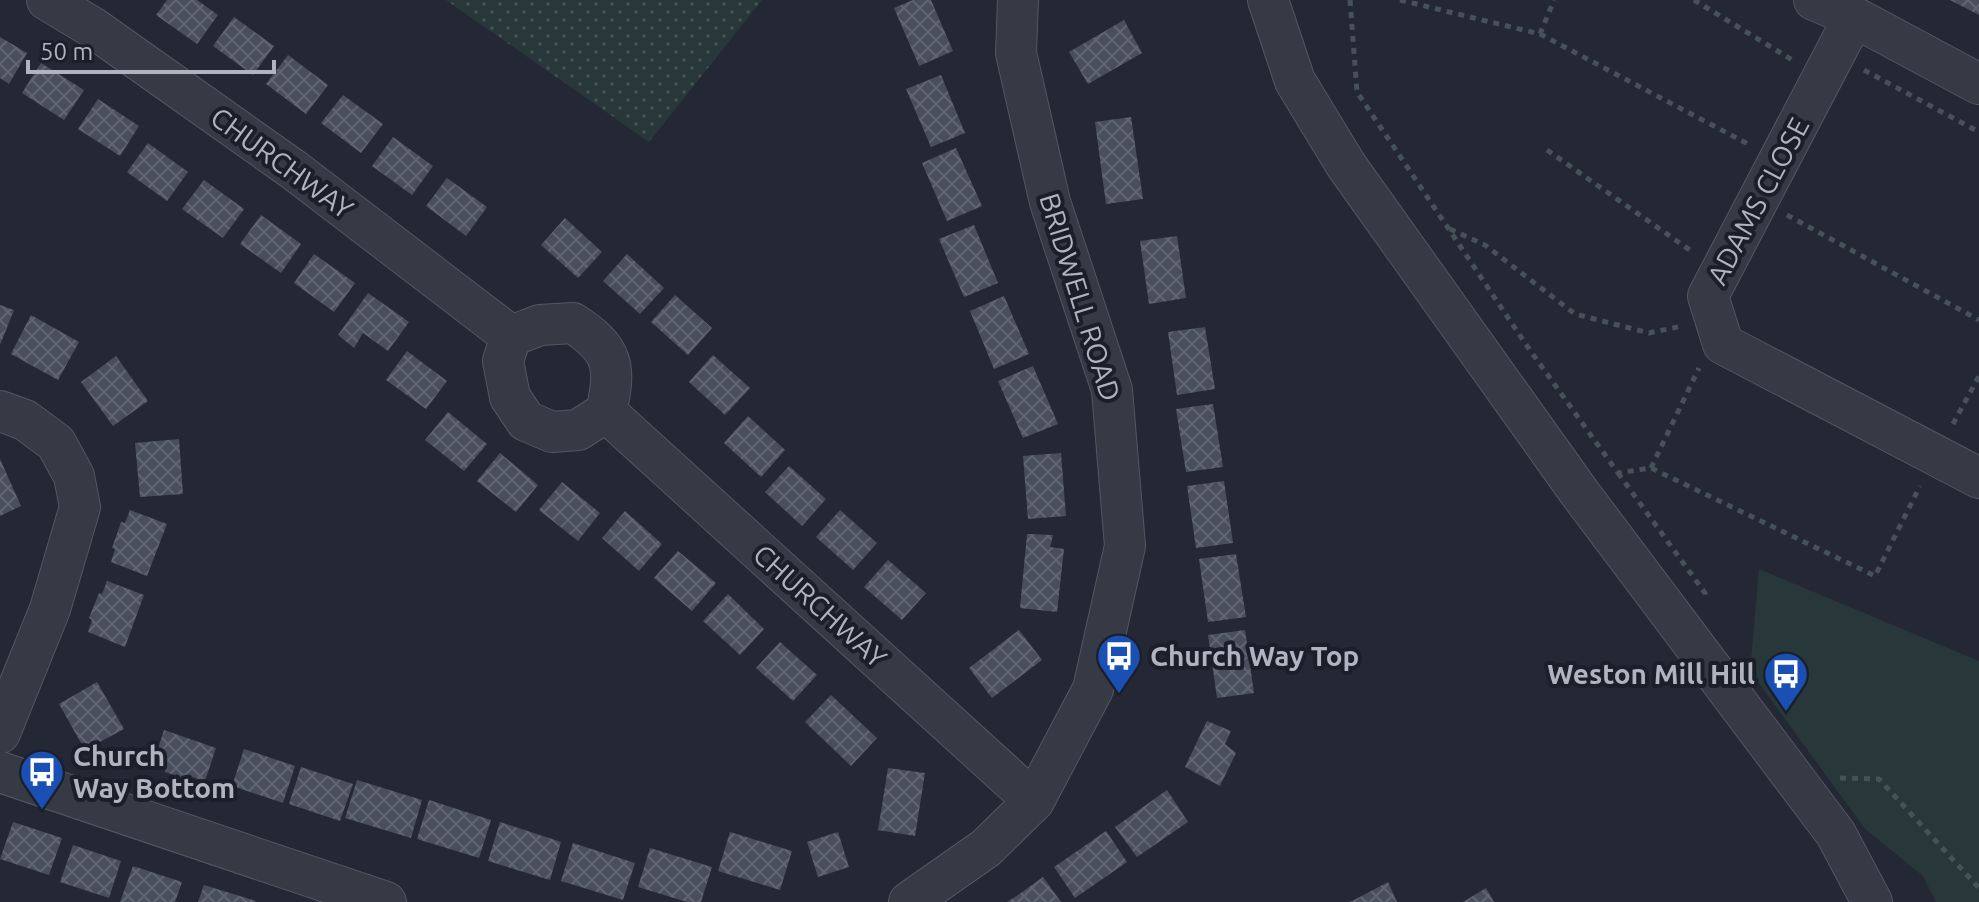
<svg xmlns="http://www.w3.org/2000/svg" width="1979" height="902" font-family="Ubuntu,sans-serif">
<defs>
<pattern id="park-dots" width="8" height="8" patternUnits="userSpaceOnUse" patternTransform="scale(2)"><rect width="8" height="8" fill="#283739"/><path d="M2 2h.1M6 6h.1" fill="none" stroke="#455254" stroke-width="1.8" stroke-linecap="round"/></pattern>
<pattern id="building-cross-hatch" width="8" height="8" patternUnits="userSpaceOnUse" patternTransform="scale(2)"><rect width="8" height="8" fill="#484e5c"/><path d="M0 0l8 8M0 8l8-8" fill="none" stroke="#606572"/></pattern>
</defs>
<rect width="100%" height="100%" fill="#232834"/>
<path fill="#283739" d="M1759,569L1979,661V902H1936L1923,876L1865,829L1750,671Z"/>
<path fill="url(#park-dots)" d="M446,0H762L649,142Z"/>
<path fill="url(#building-cross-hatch)" d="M167,0H197L218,15L197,44L156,15Z
M913,0H931L953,51L919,66L894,8Z
M1950,0H1979V15Z
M234,17L274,46L253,75L213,46Z
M1124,20L1142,53L1088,84L1069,52Z
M0,37L27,53L9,84L0,78Z
M288,55L328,85L306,114L266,84Z
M41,63L84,90L64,120L22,93Z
M941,75L965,133L931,147L906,89Z
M343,95L383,124L361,153L321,123Z
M98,99L139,126L120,156L78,129Z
M1131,117L1143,199L1106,204L1095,122Z
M393,137L433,166L412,195L372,166Z
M148,143L188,172L167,201L127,172Z
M956,148L982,206L947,221L922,163Z
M447,178L487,207L466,236L426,206Z
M204,180L244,209L223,238L182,209Z
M261,215L301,244L281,273L240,244Z
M565,218L602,252L578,278L541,245Z
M974,225L998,283L964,297L939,239Z
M1177,236L1186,298L1149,304L1140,241Z
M314,254L355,283L334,312L294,283Z
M627,254L664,288L640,314L603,281Z
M368,293L409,322L388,351L363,333L354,348L338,335Z
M675,295L712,328L688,355L651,322Z
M1004,296L1029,354L994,369L970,311Z
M0,305L14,310L0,345Z
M31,315L79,342L58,380L11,354Z
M1205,327L1215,389L1177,395L1168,332Z
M407,351L447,381L426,409L386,380Z
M713,355L750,388L725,415L689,382Z
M116,356L148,401L113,426L81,382Z
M1033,366L1058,424L1023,438L998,381Z
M1213,404L1223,467L1186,472L1176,409Z
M448,412L487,444L464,471L425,440Z
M748,416L785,450L761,477L724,443Z
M179,439L183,494L140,497L135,443Z
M500,453L538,485L516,512L477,481Z
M1061,453L1066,516L1028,519L1023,456Z
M0,459L21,506L0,516Z
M789,466L826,499L802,526L765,492Z
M1224,481L1233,543L1196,548L1187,486Z
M562,482L600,513L578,541L539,510Z
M130,510L167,524L147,576L111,562L115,549L112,548L121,522L125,523Z
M840,510L877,543L853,570L816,537Z
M625,511L662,544L639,571L602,538Z
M1027,534L1053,535L1050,547L1064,549L1057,612L1020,608Z
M678,551L716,583L692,611L654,578Z
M1236,554L1246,617L1208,622L1199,559Z
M888,560L926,593L902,620L864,587Z
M107,581L144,595L125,647L88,632L92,620L89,618L99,593L102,594Z
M728,594L764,629L740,655L703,621Z
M1019,630L1042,660L992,698L969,668Z
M1245,630L1254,693L1217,698L1208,635Z
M780,642L817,675L793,701L756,668Z
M97,682L124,729L85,750L59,704Z
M831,695L877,738L851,766L805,722Z
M1207,721L1231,731L1225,744L1236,753L1220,786L1185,767Z
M164,730L216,748L205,781L192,777L191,780L177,776L165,772V768L153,764Z
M244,749L295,766L283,803L232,786Z
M301,767L353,784L340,821L289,804Z
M888,768L925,773L915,836L878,830Z
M357,780L422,800L411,838L345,818Z
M1167,790L1188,822L1137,857L1115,827Z
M429,800L491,820L479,858L417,839Z
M13,822L62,838L49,875L0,859Z
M500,822L561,842L550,880L488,861Z
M1106,831L1127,862L1075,898L1054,867Z
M730,832L792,851L780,890L718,871Z
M838,832L849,867L818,877L807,842Z
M573,843L635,863L623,900L561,881Z
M73,845L121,861L109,898L60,882Z
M650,848L712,867L701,902H687L638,887Z
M133,866L182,882L175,902H120Z
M1043,877L1061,902H1007L1018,895Z
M1388,882L1397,902H1349L1356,899Z
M204,885L256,901L255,902H198Z
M1486,888L1494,902H1463Z"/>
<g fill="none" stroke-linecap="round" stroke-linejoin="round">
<g stroke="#535763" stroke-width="42">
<path id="minor" d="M47,0L92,27L294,170L511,336
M1268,0L1295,81L1346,165L1579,492L1836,834L1872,902
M1814,0L1854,17L1979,84
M1854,17L1708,296L1723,344L1979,478
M573,323C613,349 617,366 606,412L578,430L552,432L526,421L510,397L503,361L511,336L540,325Z
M0,411L25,420L56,443L74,476L80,507L50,609L0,733
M606,412L1034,801
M0,772L386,902
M909,902L986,848L1034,801L1093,689L1125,546L1112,390L1050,202L1016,53L1018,0"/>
</g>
<path stroke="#465257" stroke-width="5" stroke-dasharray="6 6" stroke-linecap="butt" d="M1350,0L1357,92L1527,346L1618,473L1651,468L1875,576L1920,486
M1400,0L1540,34L1748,144
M1694,0L1794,61
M1540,34L1554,0
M1864,70L1979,132
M1547,150L1694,253
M1787,215L1979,320
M1450,229L1485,245L1575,314L1649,333L1682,326
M1953,424L1979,376
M1651,468L1699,368
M1618,473L1705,593L1706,600
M1840,778L1879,779L1979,888"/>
<use href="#minor" stroke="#363a45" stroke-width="40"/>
</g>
<defs>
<g id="bus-pin" transform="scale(2.3)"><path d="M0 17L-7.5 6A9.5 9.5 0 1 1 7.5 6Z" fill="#1a4fb4" stroke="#1b1f29"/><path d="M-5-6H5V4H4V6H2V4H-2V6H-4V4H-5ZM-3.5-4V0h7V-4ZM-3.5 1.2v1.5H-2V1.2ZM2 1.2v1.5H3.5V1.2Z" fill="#fff"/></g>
</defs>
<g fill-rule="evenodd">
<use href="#bus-pin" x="1119" y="656"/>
<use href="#bus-pin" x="1786" y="674"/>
<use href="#bus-pin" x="42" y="772"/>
</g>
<g text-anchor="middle" stroke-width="8" stroke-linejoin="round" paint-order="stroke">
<g font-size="28" fill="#b0b4c1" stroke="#1b1f29">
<text transform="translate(282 163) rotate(36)" y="10">CHURCHWAY</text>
<text transform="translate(1758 201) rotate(-62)" y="10">ADAMS CLOSE</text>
<text transform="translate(1080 297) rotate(73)" y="10">BRIDWELL ROAD</text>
<text transform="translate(820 606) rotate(42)" y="10">CHURCHWAY</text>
</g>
<g font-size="28" font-weight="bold" fill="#b0b4c1" stroke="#1b1f29" text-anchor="start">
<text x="1150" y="666">Church Way Top</text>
<text x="1755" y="684" text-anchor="end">Weston Mill Hill</text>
<text x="73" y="766">Church<tspan x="73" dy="32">Way Bottom</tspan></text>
</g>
</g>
<path d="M28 60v12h246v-12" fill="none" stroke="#b0b4c1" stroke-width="4"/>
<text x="40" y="60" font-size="24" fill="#b0b4c1" stroke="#1b1f29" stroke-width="6" paint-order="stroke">50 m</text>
</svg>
